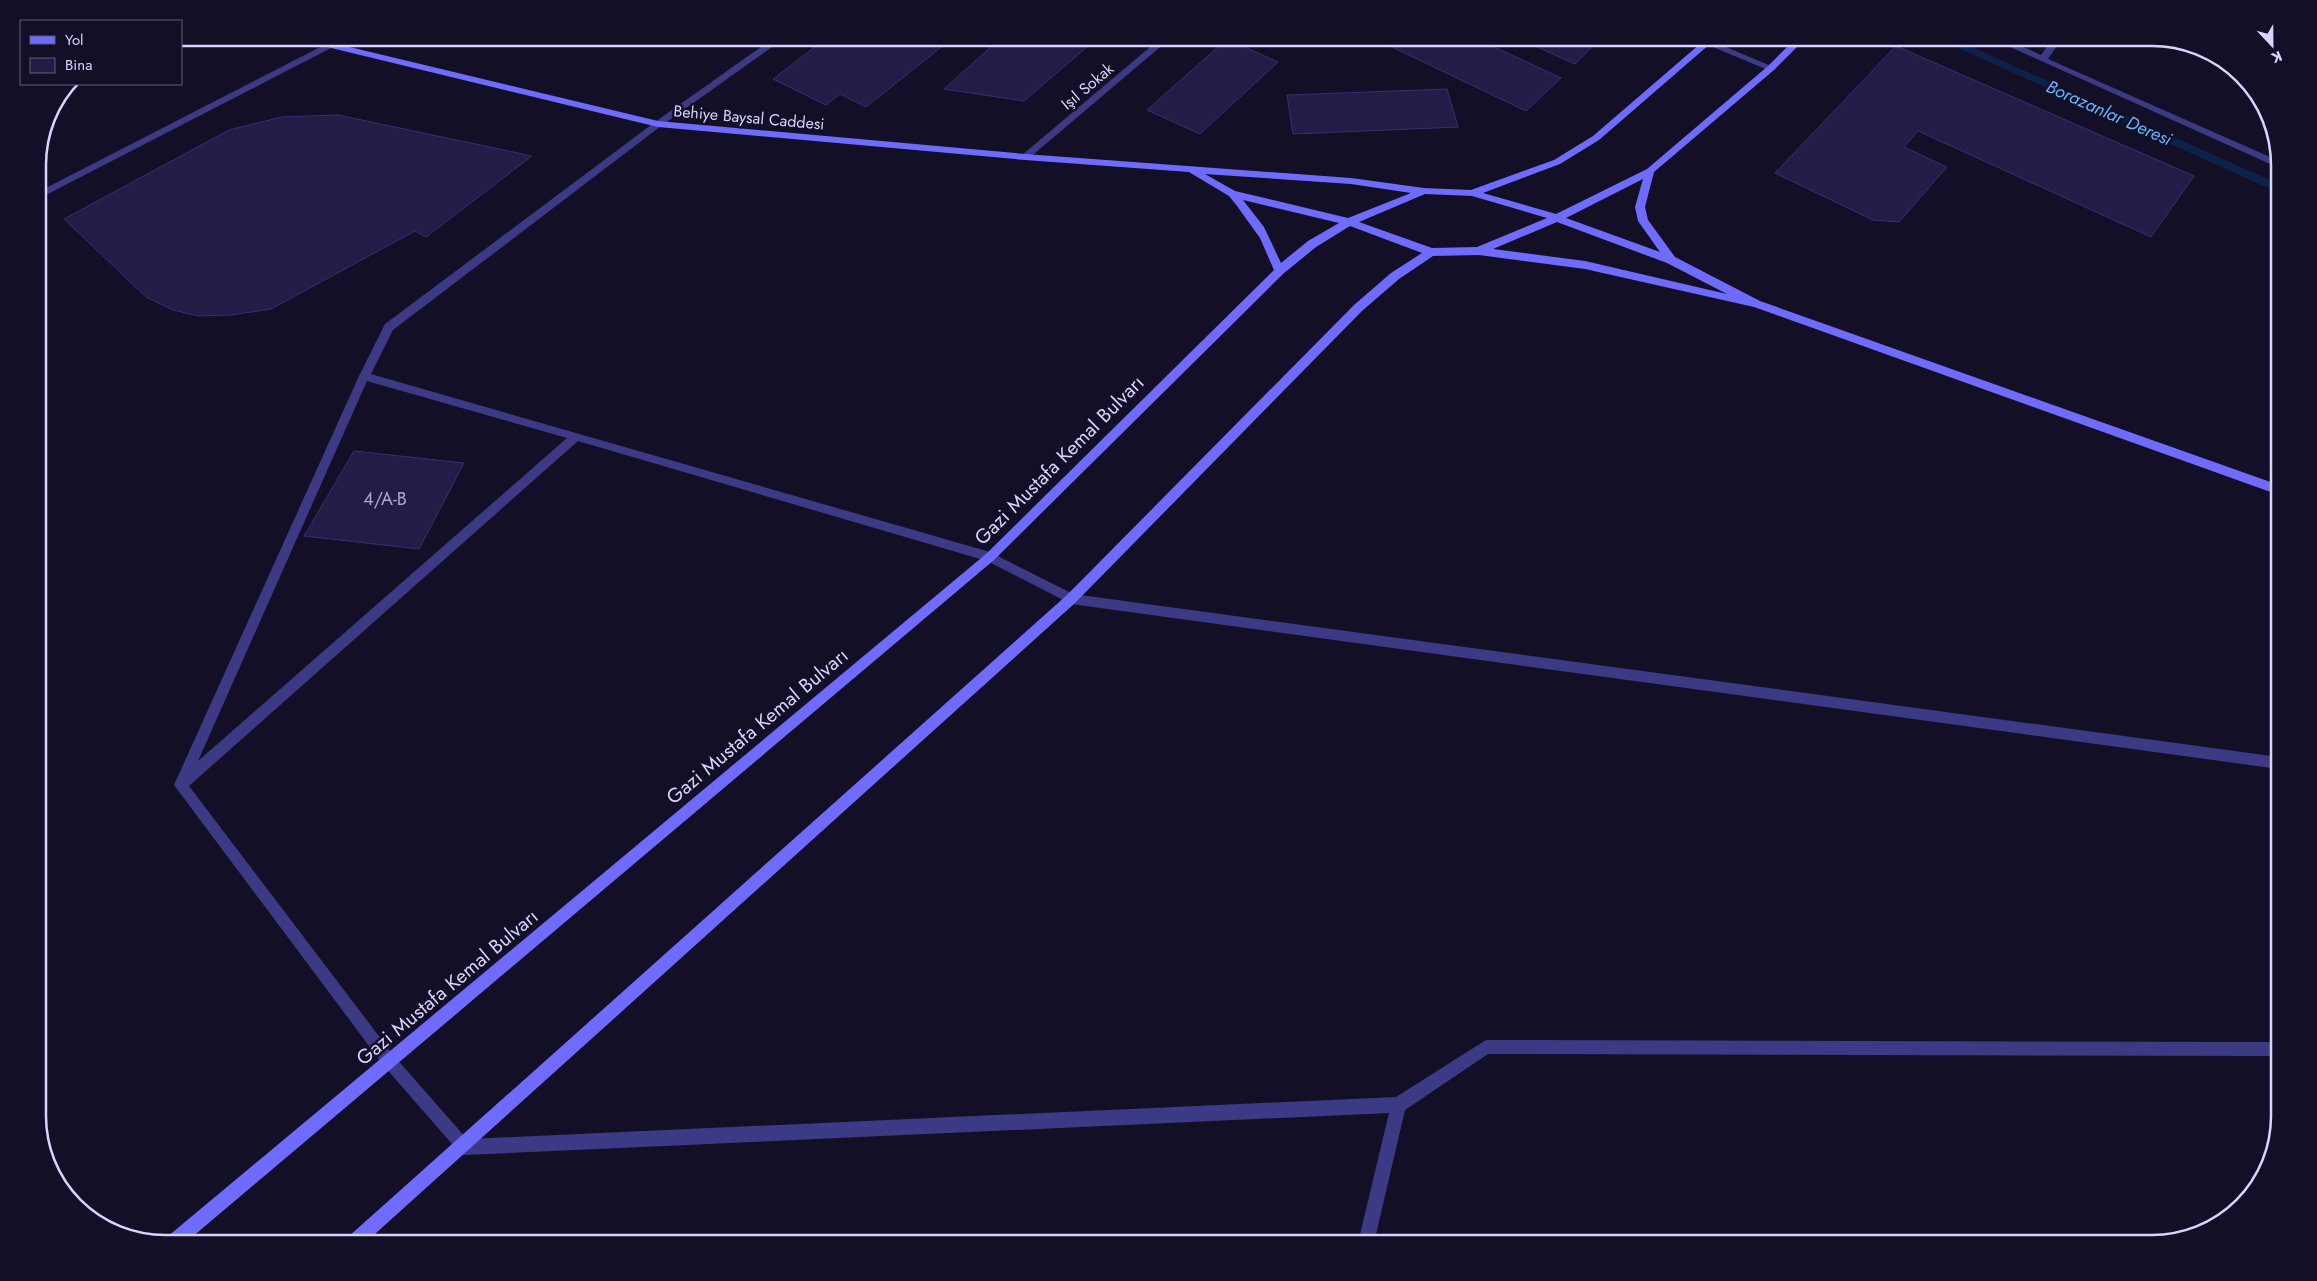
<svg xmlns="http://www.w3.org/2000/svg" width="2317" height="1281" font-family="Jost,sans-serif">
<rect width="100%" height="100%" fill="#130f26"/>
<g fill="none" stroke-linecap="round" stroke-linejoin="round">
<path fill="#0c2248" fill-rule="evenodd" d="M1934,37H1949L2279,184V193Z"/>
</g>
<path fill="#241b47" stroke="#3b2d73" d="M828,37H954L866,107L840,94L826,105L773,79Z
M1002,37H1065L1088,46L1024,101L944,89Z
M1371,37H1473L1561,78L1526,111Z
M1515,37H1602L1575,64Z
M1227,39L1278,62L1200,134L1147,110Z
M1896,46L2194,176L2151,237L1918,131L1904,147L1947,167L1899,222L1873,220L1775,173Z
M1447,89L1458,127L1293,134L1287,95Z
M338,115L532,156L426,237L415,231L271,309L231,315L198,316L173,310L146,297L64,219L229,130L282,117Z
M354,451L464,463L419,549L304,536Z"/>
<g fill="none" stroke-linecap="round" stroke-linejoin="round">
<path fill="#3d3a85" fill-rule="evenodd" d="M775,37H786L661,126L393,330L371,374L990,552L1073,594L2279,757V769L1071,604L987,561L578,441L189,786L394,1056L467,1139L1396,1097L1486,1040L2279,1042V1056L1488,1054L1405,1110L1374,1243H1358L1389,1113L464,1155L459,1152L384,1066L174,785L359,376L385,324L655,122ZM367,381L567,438L198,761Z
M1162,37H1172L1028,159H1022V155Z
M1689,37H1702L1776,68L1771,71L1768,70Z
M1988,37H2001L2041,55L2054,37H2063L2048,59L2279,161V168Z
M330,42L335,45L333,47L38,199V192Z"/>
<path fill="#6f6bff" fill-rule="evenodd" d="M313,37H324L333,43L658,121L1025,154L1351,178L1424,188L1471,190L1554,160L1593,136L1708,37H1718L1599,140L1560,164L1483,193L1556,214L1647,169L1768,66L1797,37H1807L1774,70L1654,172L1645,207L1648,220L1675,257L1760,301L2279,485V495L1754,307L1585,269L1479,255L1433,256L1399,279L1362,311L1075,603L365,1243H346L348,1237L1067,595L1354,305L1391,273L1422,253L1350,226L1316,247L1283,274L994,560L185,1243H165L167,1237L986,554L1274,270L1260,238L1237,206L1229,196L1189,172L1025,160L658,127L327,47ZM1205,174L1351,184L1411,193L1348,218L1235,191ZM1643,179L1635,207L1638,221L1660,252L1566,218ZM1425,194L1472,196L1547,218L1477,247L1432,248L1359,222ZM1243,200L1339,223L1308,241L1281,263L1264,227ZM1557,222L1667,263L1727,294L1585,261L1493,249Z"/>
</g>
<g text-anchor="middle" stroke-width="5" stroke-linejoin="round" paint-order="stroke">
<g font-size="16" fill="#d9d4ff" stroke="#130f26">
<text transform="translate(1087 86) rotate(-40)" y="6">Işıl Sokak</text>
<text transform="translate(749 117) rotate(5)" y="6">Behiye Baysal Caddesi</text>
</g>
<g font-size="18" font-style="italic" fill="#62b6ff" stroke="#130f26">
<text transform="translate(2109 113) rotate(24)" y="6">Borazanlar Deresi</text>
</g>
<g font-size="18" fill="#aca6d1">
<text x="385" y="505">4/A-B</text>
</g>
<g font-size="20" fill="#d9d4ff" stroke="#130f26">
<text transform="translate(1059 460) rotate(-45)" y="7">Gazi Mustafa Kemal Bulvarı</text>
<text transform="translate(757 726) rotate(-40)" y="7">Gazi Mustafa Kemal Bulvarı</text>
<text transform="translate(447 987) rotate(-40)" y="7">Gazi Mustafa Kemal Bulvarı</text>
</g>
</g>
<path d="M0 0H2317V1281H0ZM165 46H2152A119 119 0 0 1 2271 165V1116A119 119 0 0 1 2152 1235H165A119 119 0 0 1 46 1116V165A119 119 0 0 1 165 46Z" fill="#130f26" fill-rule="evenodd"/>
<path fill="none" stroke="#d9d4ff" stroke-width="2.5" d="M165 46H2152A119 119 0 0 1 2271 165V1116A119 119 0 0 1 2152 1235H165A119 119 0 0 1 46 1116V165A119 119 0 0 1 165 46Z"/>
<rect x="20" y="20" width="162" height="65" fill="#130f26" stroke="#625e7d"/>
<rect x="30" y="36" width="25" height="8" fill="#6f6bff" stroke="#625e7d"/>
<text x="65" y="45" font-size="15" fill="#d9d4ff">Yol</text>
<rect x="30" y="58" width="25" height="15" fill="#241b47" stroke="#625e7d"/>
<text x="65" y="70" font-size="15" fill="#d9d4ff">Bina</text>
<g transform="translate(2272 45) rotate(158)" stroke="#130f26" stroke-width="4" paint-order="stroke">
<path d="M0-4L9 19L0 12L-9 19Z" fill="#d9d4ff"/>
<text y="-8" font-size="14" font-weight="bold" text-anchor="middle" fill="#d9d4ff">K</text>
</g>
</svg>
